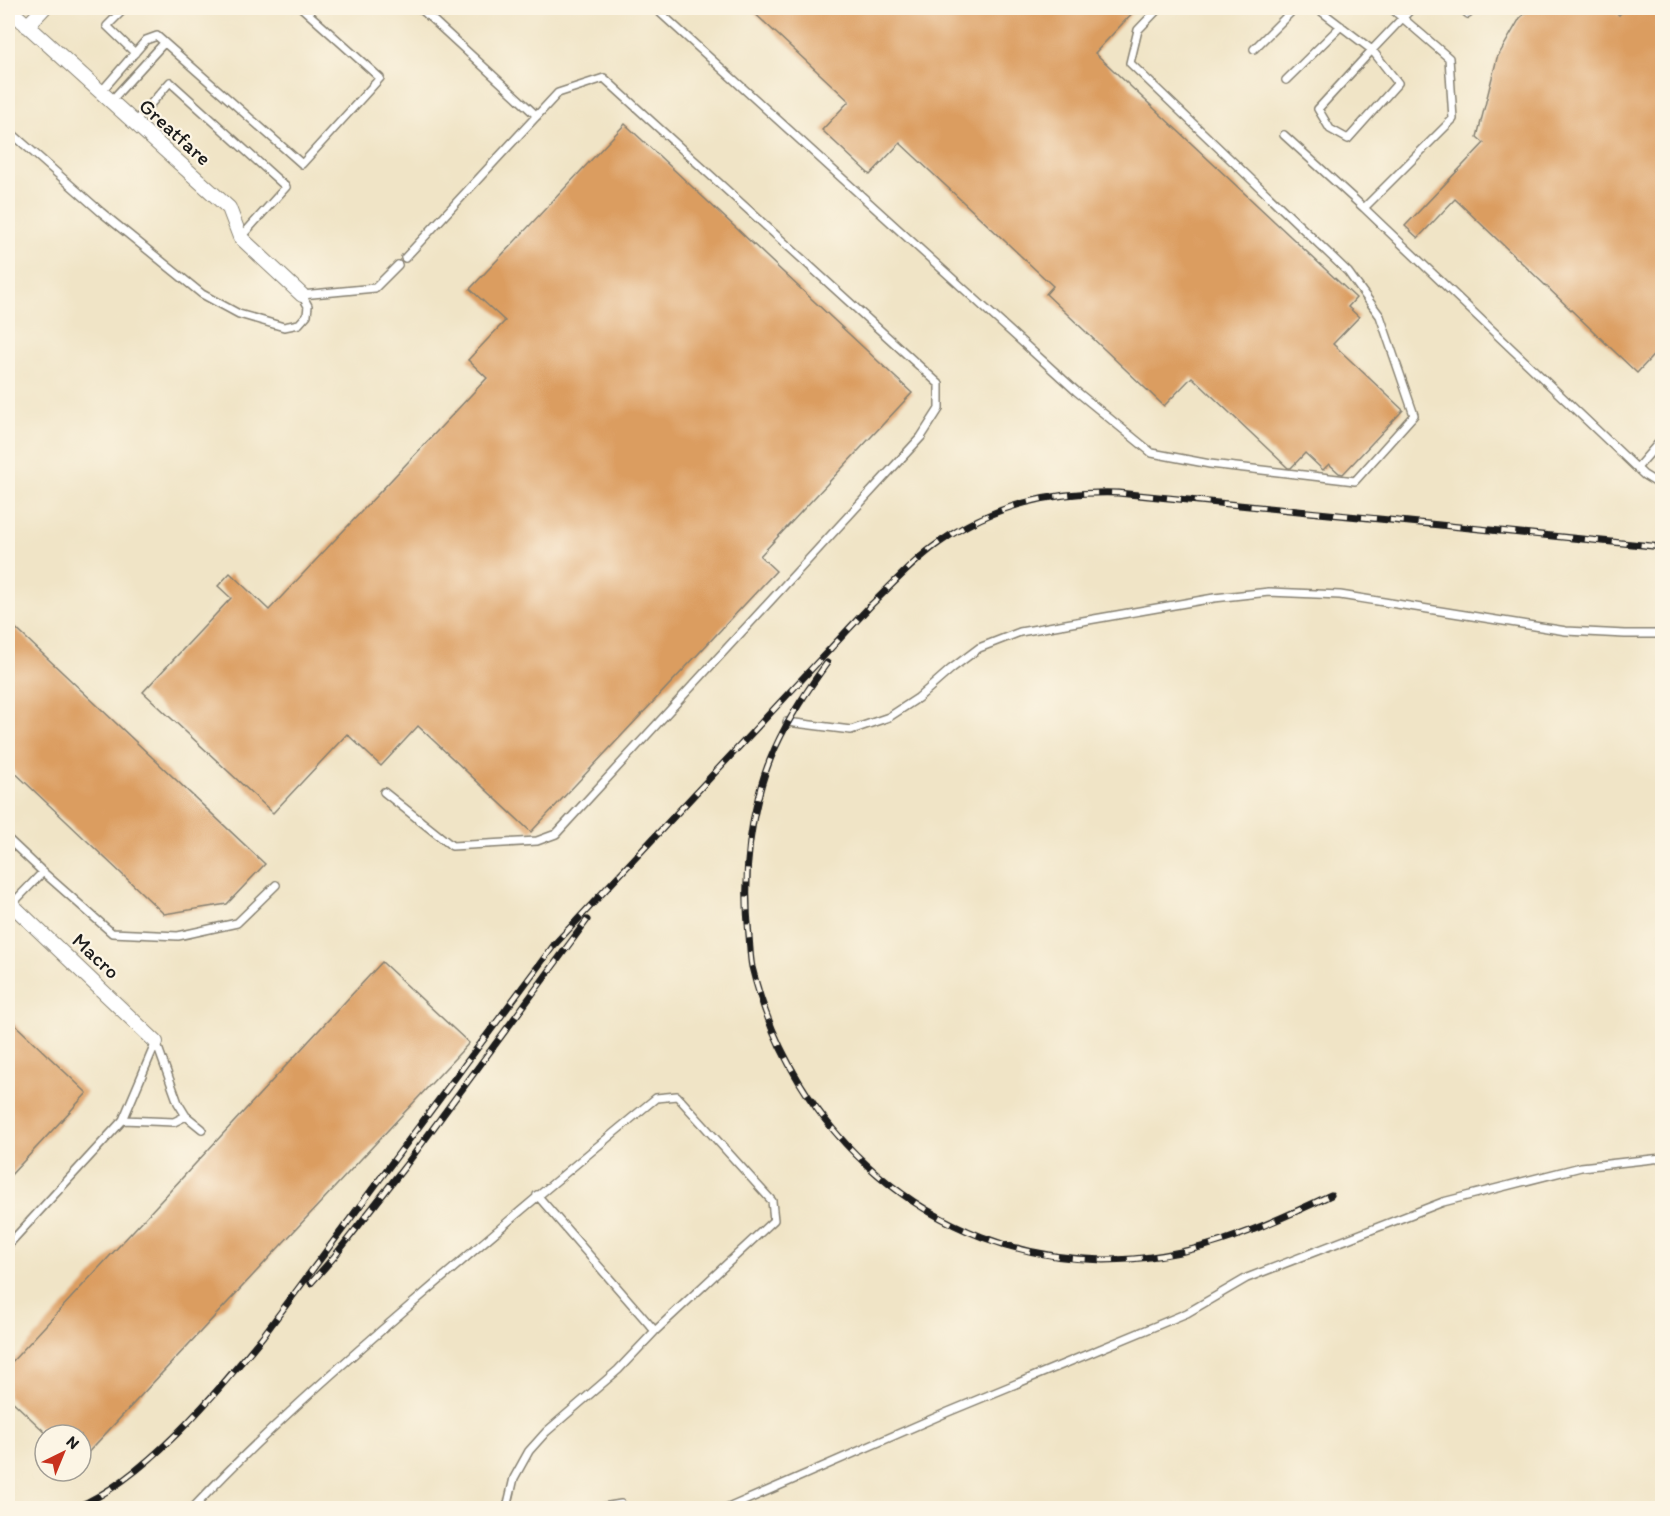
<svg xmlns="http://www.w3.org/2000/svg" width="1670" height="1516" font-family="Itim,sans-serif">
<rect width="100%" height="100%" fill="#fcf5e5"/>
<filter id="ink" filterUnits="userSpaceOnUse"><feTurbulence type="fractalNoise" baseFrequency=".0167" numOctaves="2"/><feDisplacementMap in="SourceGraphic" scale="12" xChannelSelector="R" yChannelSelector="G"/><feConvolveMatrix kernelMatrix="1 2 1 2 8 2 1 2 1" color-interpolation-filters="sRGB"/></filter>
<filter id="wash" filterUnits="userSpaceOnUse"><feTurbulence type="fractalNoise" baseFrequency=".008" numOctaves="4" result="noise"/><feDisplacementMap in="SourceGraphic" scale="24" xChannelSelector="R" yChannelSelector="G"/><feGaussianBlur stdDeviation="1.35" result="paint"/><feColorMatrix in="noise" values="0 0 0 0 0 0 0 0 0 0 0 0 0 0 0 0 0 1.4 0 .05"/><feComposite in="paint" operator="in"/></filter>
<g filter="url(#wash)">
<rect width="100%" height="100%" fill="#f0e4c6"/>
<g id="blocks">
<path fill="#db9d61" d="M749,8H1137L1095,53L1356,298L1348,307L1359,317L1333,344L1403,410L1343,474L1339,473L1329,464L1323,470L1305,453L1291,468H1288L1192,377L1164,406L1046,294L1053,286L900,143L870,175L822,130L849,101Z
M1530,8H1610L1619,15L1626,8H1662V346L1637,373L1455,199L1418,238L1405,226L1484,143L1477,137L1497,58L1520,18Z
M625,124L912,393L760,556L776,571L531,832L418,726L381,766L347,734L273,813L143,692L231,598L218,586L230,573L269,610L487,378L468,360L505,321L470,289Z
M8,621L265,864L227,904L164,914L8,766Z
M382,962L469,1043L81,1460V1435H48L8,1397V1366Z
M8,1018L87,1093L8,1178Z"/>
</g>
</g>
<g filter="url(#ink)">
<use href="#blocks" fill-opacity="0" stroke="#868071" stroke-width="1.5"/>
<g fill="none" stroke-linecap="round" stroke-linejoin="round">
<g stroke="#868071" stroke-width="10">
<path id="lane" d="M125,8L107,26L135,53
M420,8L537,116
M655,8L1076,391L1152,453L1210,464L1355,481L1414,415L1380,316L1348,272L1130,63L1138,30L1159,8
M1317,8L1372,50L1412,8
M1391,8L1449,58L1453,119L1364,208L1644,475L1662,486
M1461,8L1468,14L1474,8
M1254,49L1295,8
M1372,50L1398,83L1348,139L1330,129L1318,109Z
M1286,80L1341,26
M100,93L146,40L157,36L302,164L380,78L302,8
M110,102L164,43
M134,123L170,82L286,187L241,237
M8,130L101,212L202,294L239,314L284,327L299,324L307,315L308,306L302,295L375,288L398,265
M1284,135L1364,208
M1637,468L1662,439
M787,722L851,730L889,717L918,698L951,669L979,648L1020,632L1214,598L1269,592L1340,595L1566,631L1625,634H1662
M384,792L452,846L537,841L556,834L921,437L939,409V384L604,78L558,93L405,258
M8,839L43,872L11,905
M43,872L112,933L178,936L237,923L276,885
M186,1116L202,1129
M123,1120L174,1122L186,1116L178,1103L156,1042
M537,1195L655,1331
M8,1245L123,1120L156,1042
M193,1508C259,1437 332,1373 406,1309C488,1238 572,1167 656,1098L677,1096L772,1201L774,1220L655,1331L618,1370L546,1432L529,1451L514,1478L507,1508
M597,1508L621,1504V1508
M728,1508L948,1412L1187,1313L1247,1278L1443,1202L1581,1167L1662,1158"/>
</g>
<g stroke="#868071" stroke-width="16">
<path id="street" d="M8,8L229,208L240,237L302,295
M27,26L44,8
M8,901L156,1042"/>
</g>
<use href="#lane" stroke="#fff" stroke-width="7"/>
<use href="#street" stroke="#fff" stroke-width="14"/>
<g stroke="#1c1c1c" stroke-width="7">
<path id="rail" d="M827,663C798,703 771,745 759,794C747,841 744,888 749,936C750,946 750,957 752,967C792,1133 931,1258 1104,1260C1190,1260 1256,1231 1331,1195
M311,1283L334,1257L406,1165L587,920
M75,1508C145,1479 215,1395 263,1336L554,945L872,604C894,583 915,559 940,542C994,505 1052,491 1118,493L1662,547"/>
</g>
<use href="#rail" stroke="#fcf5e5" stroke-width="4.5" stroke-dasharray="14" stroke-linecap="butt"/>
</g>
</g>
<g text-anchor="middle" stroke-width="4.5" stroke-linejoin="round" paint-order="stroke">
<g font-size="21" fill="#1c1c1c" stroke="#fcf5e5">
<text transform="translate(175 132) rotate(42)" y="7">Greatfare</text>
<text transform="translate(96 956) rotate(43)" y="7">Macro</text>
</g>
</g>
<rect width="1670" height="1516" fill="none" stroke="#fcf5e5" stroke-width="30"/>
<g transform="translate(63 1453) rotate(43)"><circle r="28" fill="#fcf5e5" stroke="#a29e95" stroke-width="1.5"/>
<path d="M0-4.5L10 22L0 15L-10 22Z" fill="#c8321e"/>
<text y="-9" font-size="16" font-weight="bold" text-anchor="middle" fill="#1c1c1c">N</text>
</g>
</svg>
